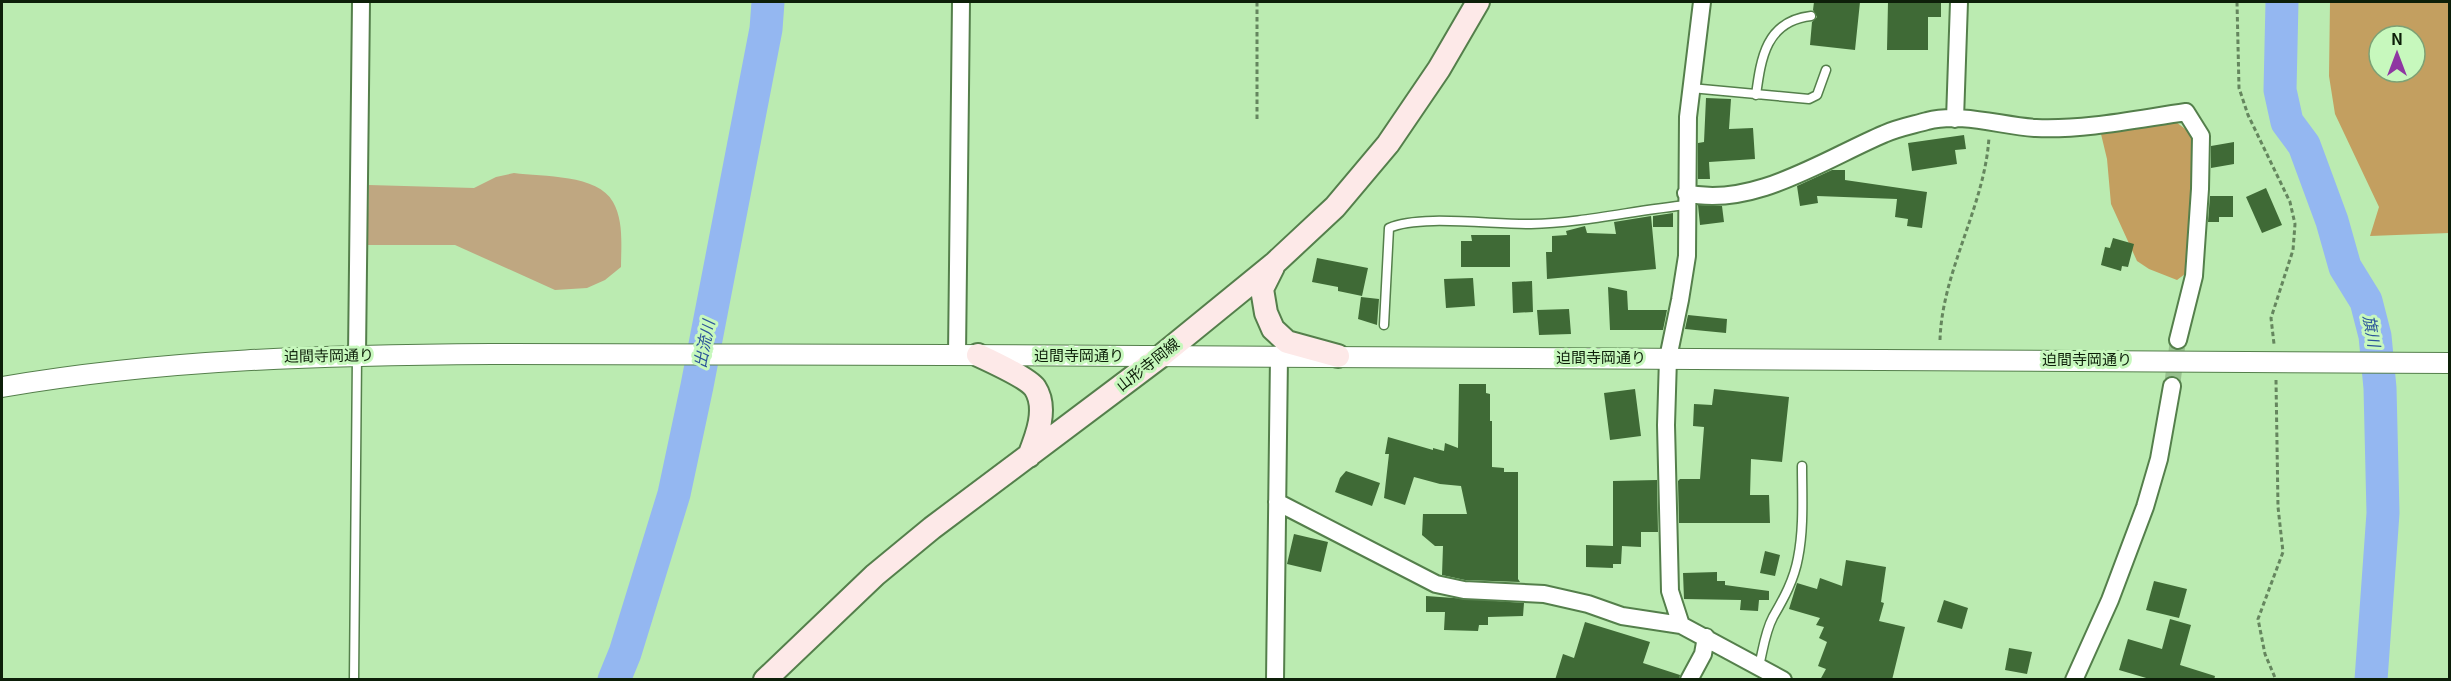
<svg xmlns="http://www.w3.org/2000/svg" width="2451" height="681" font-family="Georgia,'Noto Sans JP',serif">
<rect width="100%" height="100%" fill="#bbebb1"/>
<path fill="#bfa781" d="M514,173C543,177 598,174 613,202C624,221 621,247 621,267L605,280L587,288L555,290L455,245H367L369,185L474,188L496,177Z"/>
<path fill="#c39f60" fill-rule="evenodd" d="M2330,2H2449V233L2370,236L2379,207L2335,114L2329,76ZM2379,36H2415V72H2379Z
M2176,122L2188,131L2195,145L2189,271L2177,280L2149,269L2137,261L2111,204L2107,159L2101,134L2109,130Z"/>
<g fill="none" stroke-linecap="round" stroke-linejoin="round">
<path stroke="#94b7f1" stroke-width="33" d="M2282,2L2280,90L2287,122L2304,145L2332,221L2345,267L2366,301L2375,336L2380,388L2383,513L2371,680
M614,680L625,653L674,494L697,386L766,29L768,2"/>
</g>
<path fill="#3f6a36" d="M1814,2H1860L1855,50L1810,45L1812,22L1817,17L1813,10Z
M1888,2H1941V17H1928V50H1887Z
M1706,98L1731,99L1729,129L1753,128L1755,159L1709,162L1710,179H1698V143L1704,142Z
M1964,135L1966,149L1955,150L1957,164L1912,171L1908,143Z
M2234,142V164L2211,168V146Z
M1832,170H1845V180L1927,192L1922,228L1907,226L1908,219L1895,217L1897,199L1817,196L1818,203L1800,206L1797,186Z
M2266,188L2282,225L2262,233L2246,197Z
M2210,196H2233V217H2219V222H2208Z
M1698,205L1722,206L1724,222L1700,225Z
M1673,213V227H1653V216Z
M1651,216L1656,269L1547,279L1546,252H1552V236L1567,235L1566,231L1585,226L1587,233L1616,234L1614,222Z
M1471,235H1510V267H1461V241H1472Z
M2113,238L2134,244L2128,267L2122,266L2121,271L2101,265L2105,247L2110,248Z
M1317,258L1368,268L1362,296L1338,291V287L1312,282Z
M1473,278L1475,306L1446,308L1444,279Z
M1532,281L1533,312L1513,313L1512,282Z
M1608,287L1627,291L1628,310H1667L1663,330H1610Z
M1361,297L1379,299L1377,325L1358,319Z
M1569,309L1571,334L1539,335L1537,310Z
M1688,315L1727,319L1726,333L1685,329Z
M1459,384H1486V393L1490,394V421H1492V467L1504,468V472H1518V579L1520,582L1465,580L1442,575L1443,546H1435L1422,535L1423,514H1467L1461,486L1440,484L1414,477L1405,505L1384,498L1389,454H1385L1388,437L1433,450V448L1444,451L1445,443L1458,448Z
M1635,389L1641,436L1610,440L1604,393Z
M1714,389L1789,397L1782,462L1751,459L1750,495H1769L1770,523H1679L1678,481L1680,479H1700L1704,427L1693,426L1694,404L1712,405Z
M1346,471L1380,483L1372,506L1335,492L1340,478Z
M1657,480L1658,532H1641V547L1622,546L1621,564H1613V568L1586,567V545L1613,546V481Z
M1294,534L1328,542L1321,572L1287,564Z
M1765,551L1780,555L1775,576L1760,573Z
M1846,560L1886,567L1881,602L1884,603L1879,621L1905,627L1892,680H1820L1826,669L1818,666L1827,642L1819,638L1824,627L1816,625L1820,618L1789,609L1797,583L1817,589L1820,578L1842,586Z
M1717,572V581H1725V585L1769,591V600H1759L1758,611L1740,610L1741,600L1684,599L1683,573Z
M2154,581L2187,589L2179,618L2146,610Z
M1426,596L1524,603L1523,616L1488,617V625H1479L1478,631L1444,630L1445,612H1426Z
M1944,600L1968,608L1962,629L1937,622Z
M2170,619L2191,625L2180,665L2215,676L2214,680H2153L2119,670L2128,639L2162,649Z
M1585,622L1650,642L1643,663L1680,675L1679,680H1555L1563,654L1574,658Z
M2009,648L2032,652L2027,674L2005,670Z"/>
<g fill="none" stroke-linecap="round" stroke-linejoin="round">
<path stroke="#98c28f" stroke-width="16" stroke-dasharray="16 8" stroke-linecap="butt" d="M2172,386L2178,340"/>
<g stroke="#547f4b" stroke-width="11">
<path id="service" d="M1691,88L1809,99L1817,95L1826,70
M1756,95C1761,58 1766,21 1811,16
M1384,325L1389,228C1419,214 1495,225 1531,224C1583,223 1635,210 1687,205
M1759,666C1763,650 1765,632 1773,617C1784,598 1794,580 1798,558C1804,528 1802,496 1802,466
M354,680L357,356"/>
</g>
<g stroke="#547f4b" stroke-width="20">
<path id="minor" d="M1955,119L1959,2
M1686,193C1752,209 1825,159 1884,134C1897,128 1913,125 1927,121C1962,112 2001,126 2036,128C2086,130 2137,119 2186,112L2201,136L2200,189L2194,276L2178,340
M357,355L361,2
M957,355L961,2
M1277,502L1436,584L1464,590L1544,594L1588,604L1622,616L1681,625L1783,680
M1681,625L1670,591L1666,425L1668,358L1680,300L1687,256L1688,117L1702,2
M1275,680L1279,356
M1689,680L1703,654L1706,637
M2074,680L2110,600L2145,507L2159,459L2172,386"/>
</g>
<g stroke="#547f4b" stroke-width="22">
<path id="tertiary" d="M2,387C164,359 327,355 492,354C644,354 796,355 948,355C1448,356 1949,357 2450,363"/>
</g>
<g stroke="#547f4b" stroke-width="26">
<path id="secondary" d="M1273,267L1262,289L1266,313L1273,329L1287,342L1338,356
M978,355C991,361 1028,378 1035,388C1048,408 1037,436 1029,456
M765,680L875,575L932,528L1161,356L1275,263L1335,207L1388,144L1439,69L1478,2"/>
</g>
<path stroke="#65865e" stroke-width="3" stroke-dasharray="4.5 3" stroke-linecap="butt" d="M2237,2L2239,88L2248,115L2290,202L2295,224L2293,250L2271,318L2274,344
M1257,119V2
M1940,340C1942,271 1985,206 1989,137
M2276,380L2278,507L2283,552L2258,619L2265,654L2276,680"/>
<use href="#service" stroke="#fff" stroke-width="8"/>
<use href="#minor" stroke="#fff" stroke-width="16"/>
<use href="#tertiary" stroke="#fff" stroke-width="20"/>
<use href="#secondary" stroke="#fde9e8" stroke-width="22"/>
</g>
<g text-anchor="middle" stroke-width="6" stroke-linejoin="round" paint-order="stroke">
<g font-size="15" fill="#0d1f09" stroke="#c7f8bd">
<text transform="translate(329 356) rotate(-1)" y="5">迫間寺岡通り</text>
<text x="1079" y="361">迫間寺岡通り</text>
<text x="1601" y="363">迫間寺岡通り</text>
<text x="2087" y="365">迫間寺岡通り</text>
<text transform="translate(1148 365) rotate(-38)" y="5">山形寺岡線</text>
</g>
<g font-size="16" font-style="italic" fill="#2b5499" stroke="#c7f8bd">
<text transform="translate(2372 331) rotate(80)" y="6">旗川</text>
<text transform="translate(704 344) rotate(-79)" y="6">出流川</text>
</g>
</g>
<rect width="2451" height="681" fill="none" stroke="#0d1f09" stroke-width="6"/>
<g transform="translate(2397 54)"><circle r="28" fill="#c7f8bd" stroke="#7da175" stroke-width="1.5"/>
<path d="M0-4.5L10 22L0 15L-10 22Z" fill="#8f36a2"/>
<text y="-9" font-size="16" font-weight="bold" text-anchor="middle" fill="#0d1f09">N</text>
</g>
</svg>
